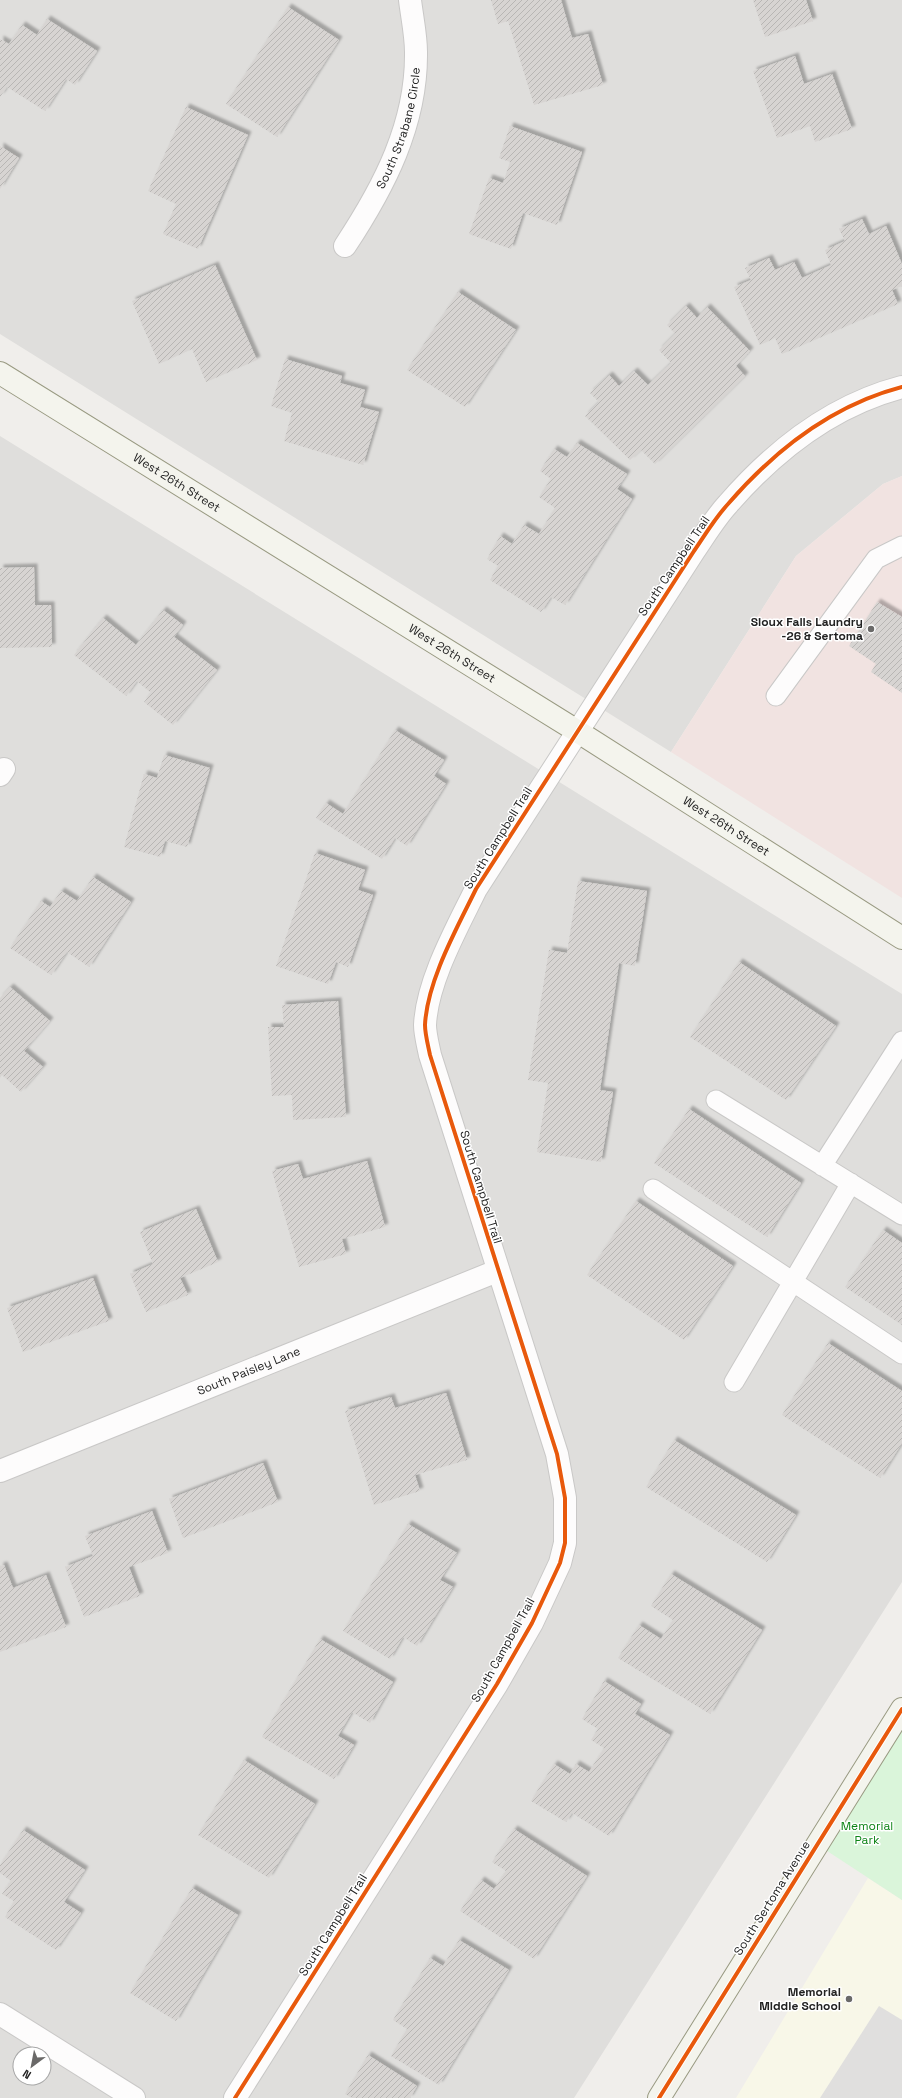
<svg xmlns="http://www.w3.org/2000/svg" width="902" height="2098" font-family="'Space Grotesk',sans-serif">
<defs>
<pattern id="building-hatch" width="6" height="6" patternUnits="userSpaceOnUse"><rect width="6" height="6" fill="#d7d4d2"/><path d="M-1 1l2-2M0 6l6-6M5 7l2-2" fill="none" stroke="#b8b6b4"/></pattern>
<filter id="shadow"><feDropShadow dx="3.5" dy="-3.5" stdDeviation="1" flood-color="#0004"/></filter>
</defs>
<rect width="100%" height="100%" fill="#f0eeeb"/>
<path fill="#dfdedc" fill-rule="evenodd" d="M0,0H902V476L883,484L796,556L671,752L0,334Z
M0,436L902,994V1582L574,2098H0ZM20,2054H44V2078H20Z"/>
<path fill="#f1e3e1" d="M902,476V898L671,752L796,556L883,484Z"/>
<path fill="#f8f7e8" d="M868,1878L902,1900V2098H736Z"/>
<path fill="#daf5da" d="M902,1708V1900L818,1845Z"/>
<path fill="#e0dfde" d="M879,2006L902,2020V2098H820Z"/>
<path fill="url(#building-hatch)" filter="url(#shadow)" d="M491,0H561L572,38L588,34L603,85L534,105L508,21L498,24Z
M753,0H806L813,21L765,37Z
M288,7L339,40L277,137L226,104Z
M47,19L97,51L75,85L66,79L45,111L7,87L0,97V39L9,44L22,25L37,35Z
M795,56L804,84L832,74L852,129L815,142L810,126L777,138L753,71Z
M186,107L248,135L198,249L163,234L176,204L148,191Z
M510,126L582,152L557,225L523,213L511,249L469,234L489,178L503,183L510,162L499,158Z
M0,146L19,158L0,189Z
M862,219L869,234L886,226L902,264V286L892,290L898,304L782,354L775,338L760,345L734,287L751,280L745,268L769,258L775,270L794,262L802,278L831,265L825,250L845,241L839,229Z
M215,265L257,360L206,382L192,349L159,364L132,301Z
M458,292L516,330L465,407L407,370Z
M686,306L697,318L707,307L750,351L736,366L745,376L655,464L641,450L630,460L585,416L599,402L590,393L609,375L619,386L634,371L648,385L671,363L659,350L675,334L667,325Z
M285,359L342,376L340,383L365,390L360,407L379,412L363,465L284,441L292,413L271,406Z
M577,443L627,474L617,489L632,499L565,605L551,597L541,612L490,580L498,566L487,559L500,536L512,544L524,525L539,534L555,508L539,497L551,479L540,471L554,449L567,457Z
M34,567L35,605H51L52,647L0,648V568Z
M877,602L902,617V693L871,672L876,664L849,646Z
M163,610L183,625L174,637L217,670L173,725L144,702L151,693L137,681L126,696L74,655L103,618L136,645Z
M395,730L444,760L434,776L446,784L407,846L395,838L382,859L316,818L326,803L343,814Z
M164,755L210,768L187,847L165,841L160,857L124,847L144,774L157,778Z
M315,853L365,870L358,890L373,895L348,967L336,962L328,984L276,966Z
M93,877L131,902L89,967L67,952L51,975L10,948L41,901L50,907L61,891L77,901Z
M578,881L647,891L635,966L619,963L600,1090L613,1092L601,1162L537,1152L548,1083L528,1080L549,950L567,953Z
M739,962L836,1026L786,1100L690,1037Z
M10,987L50,1021L24,1051L43,1067L21,1092L2,1075L0,1078V998Z
M338,1001L346,1117L293,1120L292,1095L272,1096L268,1027H284L282,1005Z
M689,1109L801,1183L767,1237L654,1163Z
M367,1161L385,1227L342,1239L346,1254L299,1267L272,1171L298,1164L303,1179Z
M636,1201L733,1266L684,1340L587,1275Z
M196,1209L218,1262L180,1278L188,1295L146,1312L130,1274L153,1264L140,1232Z
M883,1230L902,1243V1325L845,1287Z
M93,1278L109,1321L23,1352L7,1308Z
M828,1343L902,1391V1443L880,1478L782,1415Z
M446,1393L467,1460L415,1475L420,1491L374,1505L345,1411L391,1397L395,1408Z
M674,1440L796,1515L767,1562L646,1487Z
M263,1463L278,1502L183,1538L169,1499Z
M152,1511L168,1553L129,1567L140,1596L84,1617L65,1567L93,1556L85,1536Z
M408,1524L457,1553L440,1580L453,1587L417,1646L403,1637L390,1659L343,1631Z
M4,1565L13,1588L46,1575L66,1627L0,1652V1566Z
M671,1574L762,1630L710,1714L618,1658L639,1625L661,1639L673,1620L651,1606Z
M320,1639L393,1682L370,1723L352,1712L338,1736L354,1745L334,1779L262,1737Z
M604,1681L641,1704L635,1714L670,1735L609,1836L572,1813L566,1822L531,1801L554,1764L570,1774L576,1764L589,1772L604,1748L591,1740L598,1729L582,1719Z
M244,1760L315,1804L269,1878L198,1835Z
M514,1829L587,1876L534,1959L460,1911L481,1880L494,1889L506,1871L492,1862Z
M23,1830L85,1870L64,1902L81,1913L56,1950L5,1917L14,1901L2,1894L11,1881L0,1873V1865Z
M192,1888L238,1915L176,2021L130,1993Z
M459,1940L509,1970L439,2085L391,2056L407,2029L393,2020L430,1958L443,1966Z
M368,2055L417,2086L410,2098H352L345,2094Z"/>
<g fill="none" stroke-linecap="round" stroke-linejoin="round">
<g stroke="#c9c8c7" stroke-width="21">
<path id="service" d="M776,696L876,559L902,546
M716,1100L902,1215
M822,1166L902,1041
M653,1189L902,1354
M734,1382L851,1183"/>
</g>
<g stroke="#c9c8c7" stroke-width="24">
<g id="minor">
<path id="s1" d="M345,246C384,187 417,124 416,52C416,35 412,17 410,0"/>
<path d="M0,775L4,769"/>
<path id="s2" d="M0,1471L497,1271"/>
<path d="M0,2014L134,2098"/>
<path d="M235,2098L497,1684L532,1623L560,1563L565,1543V1498L557,1454L430,1055C428,1045 425,1034 425,1025C427,981 457,928 476,889L694,551C705,535 715,518 728,504C774,451 833,405 902,387"/>
</g>
</g>
<g stroke="#999a82" stroke-width="24">
<g id="secondary">
<path id="s3" d="M0,373L577,731L902,938"/>
<path d="M659,2098L902,1709"/>
</g>
</g>
<use href="#service" stroke="#fdfcfc" stroke-width="19"/>
<use href="#minor" stroke="#fdfcfc" stroke-width="22"/>
<use href="#secondary" stroke="#f4f4ed" stroke-width="22"/>
<g stroke="#fff" stroke-width="6">
<path id="cycleway" d="M235,2098L497,1684L532,1623L560,1563L565,1543V1498L557,1454L430,1055C428,1045 425,1034 425,1025C427,981 457,928 476,889L694,551C705,535 715,518 728,504C774,451 833,405 902,387
M659,2098L902,1709"/>
</g>
<use href="#cycleway" stroke="#e8590c" stroke-width="4"/>
</g>
<g fill="#6a6968" stroke="#fff" stroke-width="1.5">
<circle cx="871" cy="629" r="4"/>
<circle cx="849" cy="1999" r="4"/>
</g>
<g text-anchor="middle" stroke-width="3" stroke-linejoin="round" paint-order="stroke">
<g font-size="12" fill="#222" stroke="#fff">
<text dy="4" stroke="none"><textPath href="#s1" startOffset="131">South Strabane Circle</textPath></text>
<text dy="4" stroke="none"><textPath href="#s3" startOffset="208">West 26th Street</textPath></text>
<text transform="translate(674 566) rotate(-56)" y="4">South Campbell Trail</text>
<text dy="4" stroke="none"><textPath href="#s3" startOffset="532">West 26th Street</textPath></text>
<text dy="4" stroke="none"><textPath href="#s3" startOffset="856">West 26th Street</textPath></text>
<text transform="translate(498 838) rotate(-58)" y="4">South Campbell Trail</text>
<text transform="translate(481 1187) rotate(73)" y="4">South Campbell Trail</text>
<text dy="4" stroke="none"><textPath href="#s2" startOffset="268">South Paisley Lane</textPath></text>
<text transform="translate(503 1650) rotate(-61)" y="4">South Campbell Trail</text>
<text transform="translate(772 1898) rotate(-58)" y="4">South Sertoma Avenue</text>
<text transform="translate(333 1925) rotate(-58)" y="4">South Campbell Trail</text>
</g>
<g font-size="12" font-weight="bold" fill="#222" stroke="#fff" text-anchor="end">
<text x="863" y="626">Sioux Falls Laundry<tspan x="863" dy="14">-26 &amp; Sertoma</tspan></text>
<text x="841" y="1996">Memorial<tspan x="841" dy="14">Middle School</tspan></text>
</g>
<g font-size="12" fill="#0c8416" stroke="#fff">
<text x="867" y="1830">Memorial<tspan x="867" dy="14">Park</tspan></text>
</g>
</g>
<g transform="translate(32 2066) rotate(212)"><circle r="19" fill="#ffffff" stroke="#a7a7a7"/>
<path d="M0-3L7 15L0 10L-7 15Z" fill="#6a6968"/>
<text y="-6" font-size="11" font-weight="bold" text-anchor="middle" fill="#222222">N</text>
</g>
</svg>
